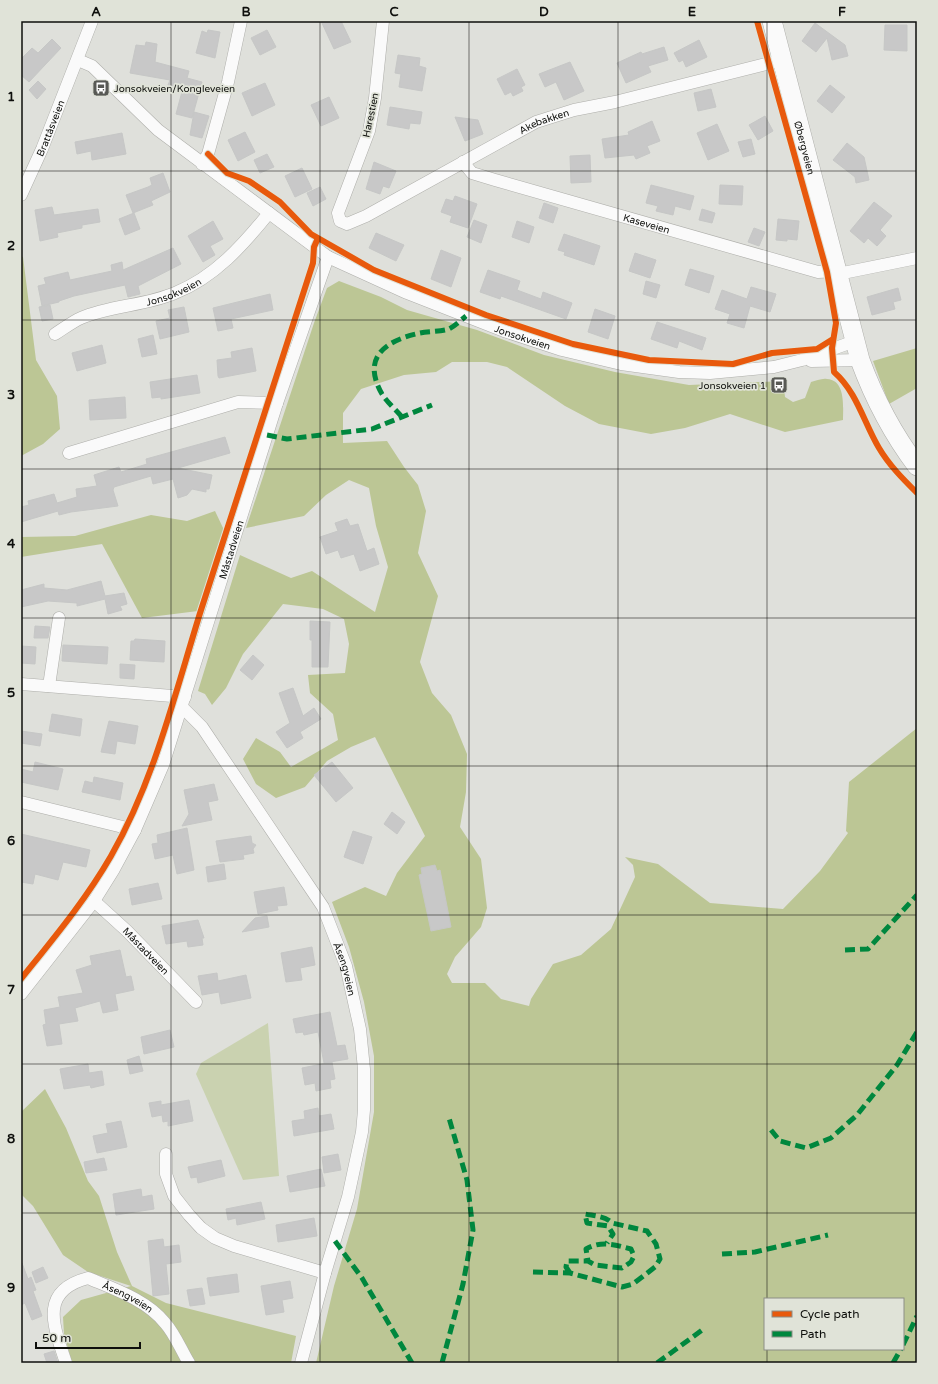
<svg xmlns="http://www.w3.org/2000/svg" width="938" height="1384" font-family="'Varela Round',sans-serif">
<rect width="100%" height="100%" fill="#dfe0db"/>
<path fill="#cad2b0" d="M268,1023L279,1176L243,1180L196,1074L201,1063Z"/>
<path fill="#bcc695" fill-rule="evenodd" d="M21,256L23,257L36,360L57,396L60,429L43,444L21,456Z
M339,281L381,297L407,310L477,330L544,355L615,372L689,385L783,381L785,397L793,402L805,398L811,382C816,381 822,378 827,379C846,380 843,407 843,420L785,432L730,414L685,428L651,434L599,424L565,406L507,367L487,362H452L436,372L404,375L361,389L343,413V443L387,441L404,467L418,485L426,511L418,553L438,596L420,662L432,693L451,715L467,754L466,792L460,827L481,859L487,908L481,927L455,957L447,974L452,983H485L501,999L529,1006L531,999L553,964L581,955L611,929L635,877L633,865L625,857L658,864L710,903L783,909L820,871L848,833L846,831L849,782L917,728V1363H316L334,1286L357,1209L374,1112V1056L364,1002L349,947L332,902L365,887L386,896L397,873L425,836L375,737L351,747L327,761L305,787L276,798L256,784L243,759L256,738L280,752L291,767L338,740L333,714L310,693L308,675L345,673L349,644L344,619L323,609L283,604L243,654L226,688L212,705L205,694L198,691L240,555L291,578L312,571L375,612L388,567L376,526L369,488L349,480L326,495L304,516L246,528L314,323L327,288ZM765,1299H903V1349H765Z
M917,348V388L889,404L873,361Z
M215,511L224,530L198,611L142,618L102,544L21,557V537L75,536L151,515L187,521Z
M45,1089L66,1128L88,1181L99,1196L117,1252L132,1286L166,1303L296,1336L291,1363H72L64,1334L63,1317L81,1300L131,1286L88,1272L63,1255L33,1206L21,1194V1112Z"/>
<path fill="#c8c8c8" stroke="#c6c7c6" d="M321,21H341L351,42L334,49Z
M815,23L845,45L848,56L832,60L827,38L816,52L802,41Z
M885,25H907V51L884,50Z
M208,30L220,32L215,58L196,53L202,31L207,33Z
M267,30L276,47L260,55L251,38Z
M52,39L61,48L29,82L21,75V59L32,48L38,53Z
M699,40L707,57L686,67L683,60L679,62L674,53Z
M146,42L157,44L155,62L189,71L187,78L202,82L192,118L176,114L183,88L168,85L170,80L130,73L136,45L145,46Z
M664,47L668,60L648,66L651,72L626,83L617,63L641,52L642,54Z
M398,55L420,58L419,66L426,68L422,91L399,87L401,74L395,73Z
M570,62L584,91L564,100L556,82L545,87L539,74Z
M517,69L525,85L521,87L523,91L513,96L511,92L505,95L497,79Z
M38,81L46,89L37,99L29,90Z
M265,83L275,105L252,116L242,93Z
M830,85L845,97L832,113L817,101Z
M711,89L716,107L698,111L694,93Z
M329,97L339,118L321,126L311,105Z
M390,107L422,112L420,124L410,123L409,129L387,125Z
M194,112L209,116L202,138L190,135Z
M765,116L773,131L758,140L749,125Z
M455,117L478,120L483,134L465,141Z
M652,121L660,141L647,146L650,153L636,159L634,155L605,158L602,139L629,135L628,132Z
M717,124L729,151L708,160L697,133Z
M245,132L255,152L238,161L228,140Z
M122,133L126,154L92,160L91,151L77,154L75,142Z
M751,139L755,154L743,157L738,142Z
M847,143L864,157L869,180L856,183L855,177L833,160Z
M267,154L274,167L260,173L254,160Z
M590,155L591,182L571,183L570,156Z
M374,162L396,171L389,188L383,186L380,194L366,189Z
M302,168L312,189L295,197L285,176Z
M163,173L170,192L151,201L153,205L133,213L126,195L148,187L152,185L150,178Z
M651,185L694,196L690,210L675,206L673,215L656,211L658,206L646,203Z
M720,185L743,186L742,205L719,204Z
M320,187L326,199L313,206L307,193Z
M455,196L477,204L468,228L450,222L452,216L441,212L446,199L453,201Z
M874,202L892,216L880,230L886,236L877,246L868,238L864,243L850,231Z
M544,203L558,208L553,223L539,218Z
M52,207L54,215L98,209L100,222L82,225V228L57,233L58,237L40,241L35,210Z
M702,209L715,213L712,223L699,220Z
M134,213L140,229L125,235L119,219Z
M778,219L799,221L797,240L787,239V241L776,240Z
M474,220L487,225L481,243L467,237Z
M213,221L223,239L210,246L215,255L203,262L188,236Z
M517,221L534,227L529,243L512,237Z
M754,228L765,232L759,246L748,242Z
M376,233L404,245L396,261L369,248Z
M564,234L600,246L594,265L564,255L565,252L558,250Z
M173,248L181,264L138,286L140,294L128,297L125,285L74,296L59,301V302L42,306L38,286L46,284L44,278L68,272L70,280L112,271L111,265L122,262L123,270Z
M441,250L461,258L451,287L431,279Z
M635,253L656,260L650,278L629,271Z
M690,269L714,276L709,293L685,285Z
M488,270L520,281L517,290L541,299L543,292L572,303L566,319L501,296L500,299L480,292Z
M646,281L660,285L656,298L643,294Z
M751,287L776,294L770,312L750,306L744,328L727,323L730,314L715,309L722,290L747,299Z
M898,288L901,300L893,302L895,309L872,315L867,297Z
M270,294L273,310L231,319L233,328L218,331L213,308Z
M50,305L53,319L42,321L39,307Z
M184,307L189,332L160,339L156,321L170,318L168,310Z
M595,309L615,316L608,339L588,332Z
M657,322L706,338L702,350L679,341L677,348L651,339Z
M153,335L157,354L142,357L138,339Z
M102,345L106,363L77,371L72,353Z
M252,348L256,371L219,378L218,376L217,360L232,358L231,352Z
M197,375L200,393L161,399V397L152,398L150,382Z
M125,397L126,418L90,420L89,400Z
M225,437L230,453L178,468L212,475L209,489H206V492L192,489L187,495L178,498L173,479L153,484L151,476L114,487L113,490L118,506L71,512L59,515L58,511L21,522V507L29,505L28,501L54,494L57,503L77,497L76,489L97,486L94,475L119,467L121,472L147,464L146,459Z
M347,519L350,526L358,524L367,551L374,548L379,564L360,571L354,554L341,558L338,550L326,554L320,537L338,531L335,523Z
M101,581L105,596L124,593L127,604L120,606L122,610L108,614L105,599L77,606V603L48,601L21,607V590L44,584V588L67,590Z
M310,621L330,622L328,667H312V640H310Z
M35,626L50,627L48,638H34Z
M135,639L165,641L164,662L130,660L131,641H134Z
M63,645L108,647L107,664L62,661Z
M21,646L36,647L35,664L21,663Z
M253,655L264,665L252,680L240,670Z
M120,664L135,665L134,679L120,678Z
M293,688L303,716L314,708L321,719L300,732L303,738L287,748L276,732L290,723L279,693Z
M52,714L82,719L80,736L49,731Z
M109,721L138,726L135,744L117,741L115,754L101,752Z
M21,731L42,734L40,746L21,743Z
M35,762L63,769L58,790L21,782V769L33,772Z
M332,762L353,788L336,802L314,775Z
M94,777L123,783L120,800L82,792L85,781L93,783Z
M214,784L218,800L208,802L212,820L182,826L189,814L184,790Z
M392,812L405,822L397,834L384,824Z
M187,828L194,870L177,874L173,855L155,859L152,844L158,843L157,835Z
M353,831L372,837L363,864L344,857Z
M21,834L90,850L86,867L63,862L58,880L35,874L33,884L21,882Z
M251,836L252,843L256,845L253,849L254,853L243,855L244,859L220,862L216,841Z
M224,864L226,879L208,882L206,867Z
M435,865L437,871L440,870L451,927L431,931L419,875L422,874L421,868Z
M158,883L162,899L132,905L129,889Z
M284,887L287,905L277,906L278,910L258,914L254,892Z
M267,916L269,927L242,932L255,918Z
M198,920L204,938H202L203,945L188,947L187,941L166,944L162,926Z
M312,947L315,965L300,968L302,980L286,982L281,953Z
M120,950L126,977L131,976L134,990L115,994L118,1010L103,1013L100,1001L75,1008L78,1021L59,1024L62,1044L47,1046L43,1025L46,1024L44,1010L60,1007L58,997L83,993L76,970L92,965L90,956Z
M217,973L218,981L246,975L251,998L221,1004L219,992L202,995L198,976Z
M330,1012L337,1046L345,1045L348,1059L324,1063L318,1032L304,1035L303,1032L296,1033L293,1019Z
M170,1030L174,1047L144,1054L141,1037Z
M139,1056L143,1071L130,1074L127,1060Z
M332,1062L335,1079L330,1080L331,1088L316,1091L315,1083L305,1085L302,1068Z
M88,1064L89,1073L102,1071L104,1085L91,1088L90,1085L64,1089L60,1069Z
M189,1100L193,1121L168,1126V1121L163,1122L162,1115L152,1117L149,1103L161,1101V1105Z
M318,1108L319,1116L331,1114L334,1129L294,1136L292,1121L305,1119L304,1111Z
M121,1121L127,1147L97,1153L93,1136L108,1133L106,1124Z
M338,1154L341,1170L324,1173L322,1157Z
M104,1158L107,1170L86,1173L84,1162Z
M221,1160L225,1176L198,1183L197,1177L191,1178L188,1167Z
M321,1169L325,1186L290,1192L287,1176Z
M141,1189L142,1197L152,1195L154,1209L116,1215L113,1194Z
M261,1202L265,1219L237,1225L236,1218L228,1220L226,1209Z
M314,1218L317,1236L278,1242L276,1225Z
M163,1239L164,1247L179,1245L181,1262L166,1264L169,1294L153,1296L148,1241Z
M22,1263L28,1279L31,1277L36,1290L33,1291L42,1316L32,1320L25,1303L21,1305Z
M43,1267L48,1278L36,1283L32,1272Z
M237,1274L239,1292L210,1296L207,1278Z
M290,1281L293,1298L282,1300L284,1312L266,1315L261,1286Z
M202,1288L205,1304L190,1306L187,1290Z
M54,1351L58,1363H47L44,1354Z"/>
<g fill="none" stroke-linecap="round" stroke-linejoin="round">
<g stroke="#aeaeaa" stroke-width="13">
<g id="minor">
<path id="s1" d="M383,21L375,98L369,131L338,213L340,221L347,224L366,216L536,122L574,110L615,102L782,60"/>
<path id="s2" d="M78,60L92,66L158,130L328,257L407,293L504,331L562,350L621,364L679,372L710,373L774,367L802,360L855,341"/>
<path id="s3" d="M463,162L472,173L495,180L818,272L837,271"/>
<path d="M202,164L208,154L228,82L241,21"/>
<path id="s4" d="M21,195L42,149L92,21"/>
<path d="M838,274L917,258"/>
<path id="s5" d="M55,334C63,329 72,322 81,318C111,305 145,306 175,293C215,277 243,245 269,213"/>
<path d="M811,361L860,360"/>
<path d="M69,453L238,402L277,403"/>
<path d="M21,684L185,697"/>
<path d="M49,686L59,618"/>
<path id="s6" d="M182,707L202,727L323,907L346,966L360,1029L364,1069V1110L362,1132L348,1197L325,1273L301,1363"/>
<path d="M21,802L135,830"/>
<path id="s7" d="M94,901L127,931L196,1002"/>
<path id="s8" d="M21,994L94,901L114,869L135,830L163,765L277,403L328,257"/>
<path d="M166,1154V1174L174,1196L189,1215L201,1228L215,1238L234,1246L325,1273"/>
<path id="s9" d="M66,1363C54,1327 38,1291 88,1278C114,1289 147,1300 165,1323C175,1334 181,1350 189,1363"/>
</g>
</g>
<g stroke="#aeaeaa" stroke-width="20">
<g id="primary">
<path id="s10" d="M772,21L860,360C874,398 892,433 917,466"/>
</g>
</g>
<use href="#minor" stroke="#fafafa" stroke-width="12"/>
<use href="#primary" stroke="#fafafa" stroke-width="19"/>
<path stroke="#00873e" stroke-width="5" stroke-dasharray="10 5" stroke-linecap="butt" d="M402,417C396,410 387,402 382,394C362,359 383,342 416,334C426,331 439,332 449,329C455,326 461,320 466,316
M267,435L287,439L372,429L432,405
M845,950L868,949L917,895
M771,1130L780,1141L806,1148L831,1138L857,1115L897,1065L917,1032
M335,1241L362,1278L412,1363
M722,1254L755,1252L828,1235
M533,1272L570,1273L622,1287L633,1284L655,1267L660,1259L656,1244L647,1231L612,1223C605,1216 595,1216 585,1214L587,1223L608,1226L613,1234L607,1243
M570,1273L566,1267L567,1261H588L595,1265L622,1268L631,1262L634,1256L631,1249C615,1245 602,1240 586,1249L588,1261
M903,1345L917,1316
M442,1363L463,1284L473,1230L467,1180L449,1118
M657,1363L705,1328
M893,1363L901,1349"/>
<g stroke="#e0e3d8" stroke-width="8">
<path id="cycleway" d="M757,21L827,272L836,323L832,348L834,372C857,392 864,423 879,448C889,465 903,479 917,493
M208,154L227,173L249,181L280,202L311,234L374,270L486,315L573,344L649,360L733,364L772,353L817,349L833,339
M21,979C53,939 85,901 111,856C155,779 175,693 201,610C238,494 275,378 313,263L314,247L318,238"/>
</g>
<use href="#cycleway" stroke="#e8590c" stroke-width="6"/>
</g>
<path fill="none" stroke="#0e0f0c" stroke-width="1" stroke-opacity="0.55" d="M171,21V1363M320,21V1363M469,21V1363M618,21V1363M767,21V1299M21,171H917M21,320H917M21,469H917M21,618H917M21,766H917M21,915H917M21,1064H917M21,1213H917M767,1349V1363"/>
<defs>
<g id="bus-square" transform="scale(0.9)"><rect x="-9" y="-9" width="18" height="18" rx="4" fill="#575854" stroke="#e0e3d8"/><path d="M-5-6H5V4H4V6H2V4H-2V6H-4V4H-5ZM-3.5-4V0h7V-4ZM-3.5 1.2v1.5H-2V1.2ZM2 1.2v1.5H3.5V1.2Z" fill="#fff"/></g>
</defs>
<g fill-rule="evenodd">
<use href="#bus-square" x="101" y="88"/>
<use href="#bus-square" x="779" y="385"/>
</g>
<g text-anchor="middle" stroke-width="3.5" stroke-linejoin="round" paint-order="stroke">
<g font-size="10" fill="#0e0f0c" stroke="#e0e3d8" text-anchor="start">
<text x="114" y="92">Jonsokveien/Kongleveien</text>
<text x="766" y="389" text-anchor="end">Jonsokveien 1</text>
</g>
<g font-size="10" fill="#0e0f0c" stroke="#e0e3d8">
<text transform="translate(370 115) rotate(-78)" y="4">Harestien</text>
<text dy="4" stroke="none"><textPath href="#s1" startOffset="437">Akebakken</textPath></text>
<text dy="4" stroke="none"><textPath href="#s4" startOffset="73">Brattåsveien</textPath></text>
<text dy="4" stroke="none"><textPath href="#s10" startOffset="131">Øbergveien</textPath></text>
<text dy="4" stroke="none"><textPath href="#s3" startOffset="196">Kaseveien</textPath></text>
<text dy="4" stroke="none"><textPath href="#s5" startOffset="127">Jonsokveien</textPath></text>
<text dy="4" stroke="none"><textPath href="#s2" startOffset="530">Jonsokveien</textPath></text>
<text dy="4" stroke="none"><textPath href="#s8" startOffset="497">Måstadveien</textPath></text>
<text dy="4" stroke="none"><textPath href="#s7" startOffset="72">Måstadveien</textPath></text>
<text dy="4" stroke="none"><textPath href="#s6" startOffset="311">Åsengveien</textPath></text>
<text dy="4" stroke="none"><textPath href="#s9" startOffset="149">Åsengveien</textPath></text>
</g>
</g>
<rect width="938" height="1384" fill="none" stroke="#e0e3d8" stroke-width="44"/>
<rect x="764" y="1298" width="140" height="52" fill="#e0e3d8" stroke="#8c8e86"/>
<rect x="772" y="1311" width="20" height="6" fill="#e8590c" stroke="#8c8e86"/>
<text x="800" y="1318" font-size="12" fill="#0e0f0c">Cycle path</text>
<rect x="772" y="1331" width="20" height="6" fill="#00873e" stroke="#8c8e86"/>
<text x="800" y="1338" font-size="12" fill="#0e0f0c">Path</text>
<path d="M36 1342v6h104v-6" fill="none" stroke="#0e0f0c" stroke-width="2"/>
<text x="42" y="1342" font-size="12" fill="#0e0f0c" stroke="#e0e3d8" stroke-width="3" paint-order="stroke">50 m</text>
<rect x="22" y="22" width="894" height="1340" fill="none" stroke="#0e0f0c" stroke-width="1.5"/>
<g font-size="13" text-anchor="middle" font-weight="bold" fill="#0e0f0c">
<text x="96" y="16">A</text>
<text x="246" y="16">B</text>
<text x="394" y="16">C</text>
<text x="544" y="16">D</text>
<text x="692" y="16">E</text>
<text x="842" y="16">F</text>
<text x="11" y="101">1</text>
<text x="11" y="250">2</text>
<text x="11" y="399">3</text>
<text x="11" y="548">4</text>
<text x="11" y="697">5</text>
<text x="11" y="845">6</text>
<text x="11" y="994">7</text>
<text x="11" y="1143">8</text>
<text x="11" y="1292">9</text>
</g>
</svg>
